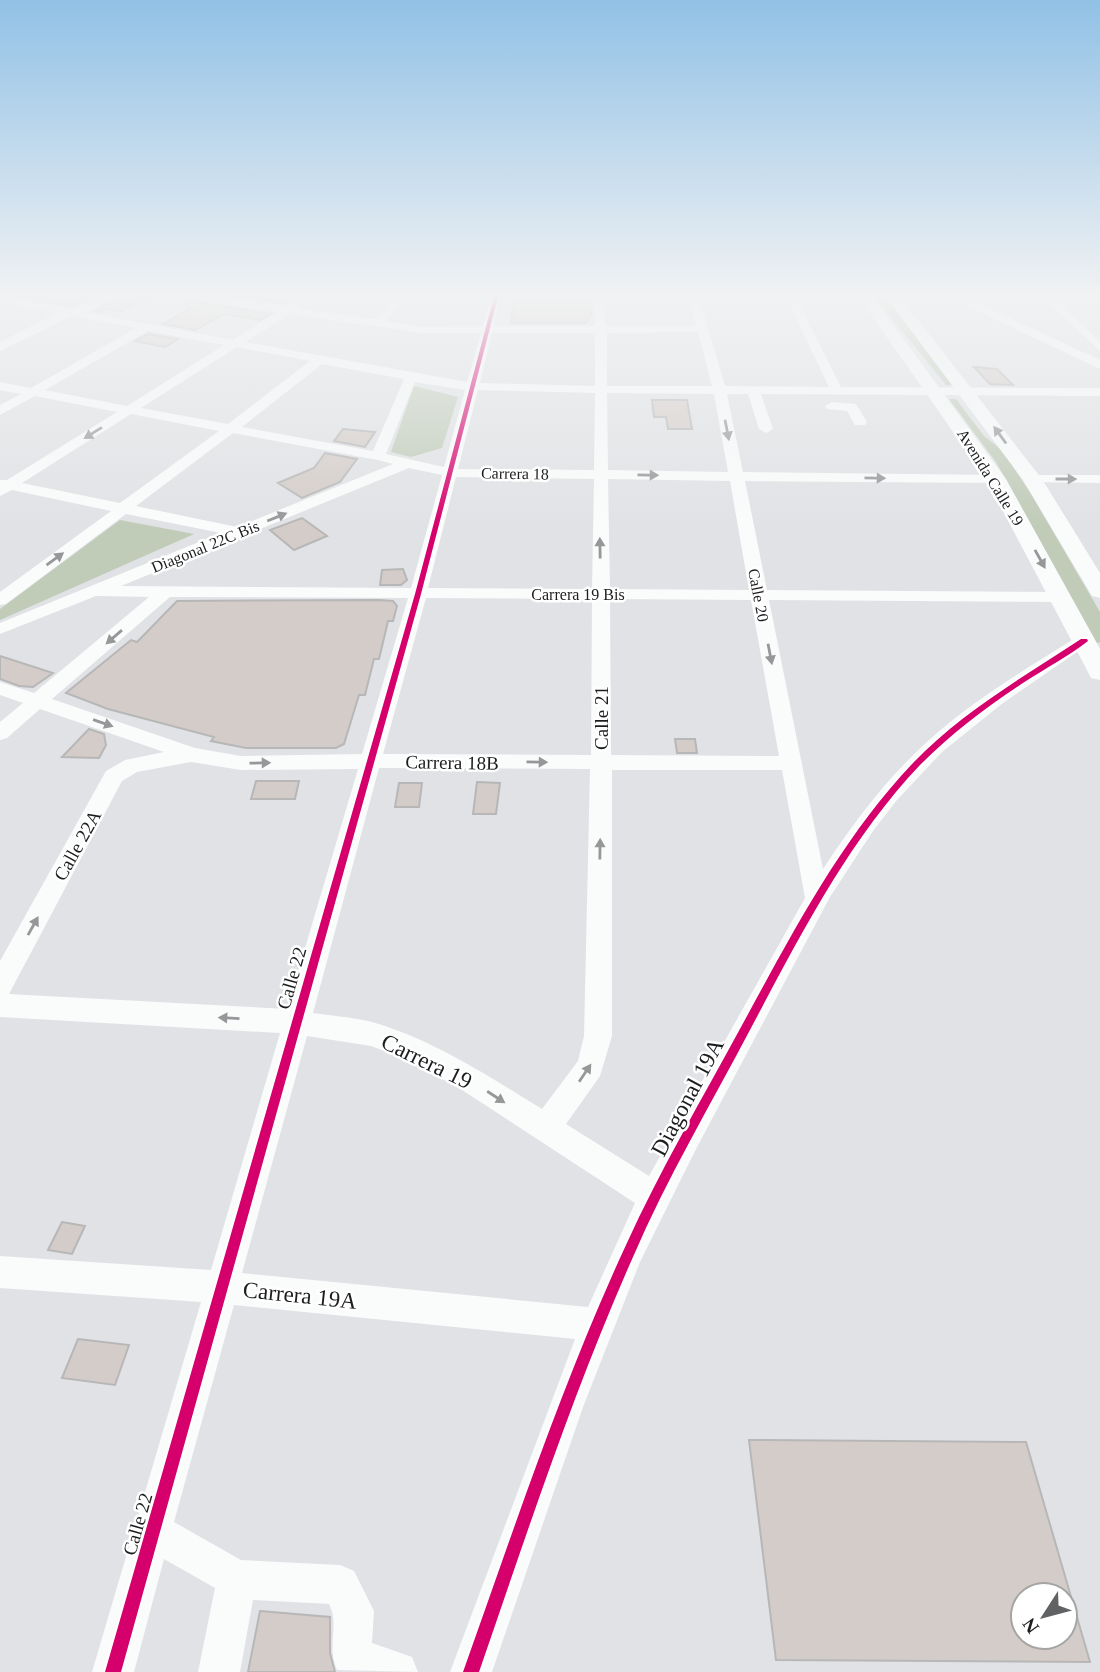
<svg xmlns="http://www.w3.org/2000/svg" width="1100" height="1672" font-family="Georgia,serif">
<rect width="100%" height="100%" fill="#e0e2e5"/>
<path fill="#c0cbb8" d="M871,293H883L954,385H946Z
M414,386L458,397L442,448L411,457L391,452Z
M949,399H956L984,436L1002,450L1031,494L1100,612V642L1097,643L996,462Z
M120,520L194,534L0,620V609Z"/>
<path fill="#d4ccc8" stroke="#b7b7b8" stroke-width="2" fill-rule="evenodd" d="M11,293H108L72,306L11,295Z
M129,293H155L121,311L107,309L101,312L95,311Z
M209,293H235L288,300L285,303Z
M514,293H589L591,315L586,323H511Z
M184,300L270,314L260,320L224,314L195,330L163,324L189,309Z
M148,334L178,339L165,347L135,341Z
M974,367L997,369L1013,385L990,384Z
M652,400H687L692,429H668L666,417H654Z
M343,429L375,432L365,447L334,441Z
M325,453L357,459L340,482L302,498L278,483L314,468Z
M302,518L327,536L294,550L270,530Z
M403,569L407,580L401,585H380L382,570Z
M379,600L393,601L397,606L393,621H388L379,659H374L365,695H359L344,744L336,748H246L211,741L214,737L108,709L66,693L131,640L137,642L177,601Z
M0,656L53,673L33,687L19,686L0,679Z
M89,729L104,734L106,745L99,758L62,757Z
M675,739H695L697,753H677Z
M256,781H299L295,799H251Z
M477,782L500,783L496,814H473Z
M399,783H422L419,807H395Z
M62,1222L85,1226L72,1254L48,1250Z
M78,1339L129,1345L115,1385L62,1378Z
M749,1440L1026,1442L1090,1662L776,1660ZM1023,1595H1065V1637H1023Z
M260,1611L330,1617V1653L335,1672H248Z"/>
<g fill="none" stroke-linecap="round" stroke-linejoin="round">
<path fill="#fafbfb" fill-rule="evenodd" d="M114,293H127L86,312L233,340L277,312L174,296L169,293H193L286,306L301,293H312L297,308L374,319L385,312L399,293H409L386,321L422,327L483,326L492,293H502L494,326H595L592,293H602L606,326H696L688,293H698L725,386L829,387L784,293H794L841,387L1100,388V396L761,394L773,429L766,433L759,429L748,394H727L743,472L996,475L1003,479L996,483L745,481L767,590L1061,592L1070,597L1061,602L769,600L823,869C853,823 887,778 928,741C973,700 1026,669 1077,637L1084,635L1093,641L1003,703L942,752L897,800L873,831L830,897L696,1149L640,1262L583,1407L492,1672H450L575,1339L234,1305L174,1522L241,1560L340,1565L354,1571L374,1611L372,1643L412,1657L418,1672L337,1670C326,1646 340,1625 329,1604L253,1600L240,1672H198L215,1588L164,1559L134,1672H92L201,1302L0,1288V1256L211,1270L280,1033L0,1017V961L106,771L125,760L164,752L40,709L7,738L0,740V722L23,703L0,695V682L34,693L149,597L96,596L0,634V623L221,533L126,514L6,604L0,605V592L111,511L12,490L0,496V480H7L117,412L35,396L0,415V405L21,394L0,390V382L31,388L136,328L72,316L0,351V342L57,313L0,302V296L72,309ZM290,314L422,333H481L467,382L245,342ZM148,331L224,345L127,406L45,390ZM698,332L712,386H607V333ZM492,333H595V386L480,383ZM237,347L310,361L228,424L141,408ZM322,364L404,379L373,451L242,427ZM415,382L465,390L444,467L386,454ZM478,390L595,393L594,470L458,469ZM607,393L714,394L728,472L608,470ZM131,414L219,431L120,503L22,483ZM233,433L378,460L393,464L237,527L136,506ZM409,468L442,475L411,588L121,586ZM456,477L594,479L592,589L428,588ZM608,479L730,481L749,590L610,589ZM170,597L408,598L362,754L241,756L195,748L52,699ZM426,598L592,599L591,755L383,754ZM610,599L751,600L779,756L611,755ZM191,762L241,770L358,769L287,1009L9,994L122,781L137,772ZM379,768L590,769L584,1036L578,1061L542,1109C488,1076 434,1040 372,1022C353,1017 332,1016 313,1013ZM612,770H782L805,898L649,1176L566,1124L600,1076L612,1036ZM307,1036L371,1046L403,1058L459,1088L635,1203L588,1307L242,1273Z
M943,293H956L1100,360V369L963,304H910L905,301L910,298H949Z
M1037,293H1048L1100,341V351Z
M832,402L856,404L867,422L865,425H855L847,411L827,409L825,406Z
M1032,475H1100V483L1027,482L1025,479L1027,476Z"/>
<path fill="#fafbfb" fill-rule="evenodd" d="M856,293H870L1006,479L1100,649V680L1091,678L1088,672L986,479Z
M883,293H897L1042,479L1100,573V598L1092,596L1089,591L1023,480Z"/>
<g stroke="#fff" stroke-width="4">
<path id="cycleway" d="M495,293H499L421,594L121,1672H105L415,594Z
M1081,639H1087L1088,641C1069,656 1046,668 1026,681C988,706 952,733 920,765C848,841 800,936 751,1028C711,1104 667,1178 633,1257C573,1392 527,1533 479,1672H463C514,1529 562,1383 626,1245C660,1170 702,1099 741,1027C792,934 840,840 913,763C961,713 1023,677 1081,639Z"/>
</g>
<use href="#cycleway" fill="#d6006c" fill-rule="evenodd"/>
</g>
<defs><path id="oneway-solid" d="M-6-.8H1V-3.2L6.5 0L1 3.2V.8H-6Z" transform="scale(1.75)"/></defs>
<g fill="#969798">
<use href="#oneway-solid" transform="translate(727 430) rotate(79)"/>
<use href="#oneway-solid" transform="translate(93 433) rotate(148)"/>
<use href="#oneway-solid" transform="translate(1000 435) rotate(-126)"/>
<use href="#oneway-solid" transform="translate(648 475) rotate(1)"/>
<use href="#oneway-solid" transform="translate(875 478) rotate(1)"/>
<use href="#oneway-solid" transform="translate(1066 479)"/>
<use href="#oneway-solid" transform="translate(277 517) rotate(-22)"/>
<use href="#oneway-solid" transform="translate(600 548) rotate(-91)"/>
<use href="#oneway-solid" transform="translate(55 559) rotate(-36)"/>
<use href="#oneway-solid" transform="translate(1040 559) rotate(61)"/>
<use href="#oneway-solid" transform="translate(114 637) rotate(139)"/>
<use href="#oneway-solid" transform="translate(770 654) rotate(79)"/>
<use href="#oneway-solid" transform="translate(103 723) rotate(19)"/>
<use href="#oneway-solid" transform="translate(537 762) rotate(1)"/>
<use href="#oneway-solid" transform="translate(260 763) rotate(-1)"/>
<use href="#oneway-solid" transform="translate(600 849) rotate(-89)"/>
<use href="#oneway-solid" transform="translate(33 926) rotate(-61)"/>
<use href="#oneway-solid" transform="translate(229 1018) rotate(-177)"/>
<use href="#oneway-solid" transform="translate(585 1073) rotate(-56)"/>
<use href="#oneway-solid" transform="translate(496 1097) rotate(33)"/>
</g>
<linearGradient id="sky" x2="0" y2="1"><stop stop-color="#91c1e6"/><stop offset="0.56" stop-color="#f1f2f3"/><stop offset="1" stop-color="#f1f2f3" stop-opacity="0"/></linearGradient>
<rect width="1100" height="527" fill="url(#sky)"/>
<g text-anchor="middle" stroke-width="5" stroke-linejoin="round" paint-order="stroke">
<g font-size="16" fill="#1c1d1f" stroke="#fff">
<text transform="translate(515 473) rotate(1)" y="6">Carrera 18</text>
<text transform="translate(991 477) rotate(58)" y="6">Avenida Calle 19</text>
<text transform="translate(205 546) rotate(-22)" y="6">Diagonal 22C Bis</text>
<text x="578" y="600">Carrera 19 Bis</text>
<text transform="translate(759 595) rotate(79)" y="6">Calle 20</text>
</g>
<g font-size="19" fill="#1c1d1f" stroke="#fff">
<text transform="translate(601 718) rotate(-90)" y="7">Calle 21</text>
<text transform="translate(452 762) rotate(1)" y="7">Carrera 18B</text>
<text transform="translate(77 845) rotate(-61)" y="7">Calle 22A</text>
<text transform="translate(291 978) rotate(-74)" y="7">Calle 22</text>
<text transform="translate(137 1524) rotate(-74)" y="7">Calle 22</text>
</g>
<g font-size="23" fill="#1c1d1f" stroke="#fff">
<text transform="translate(427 1061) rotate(26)" y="8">Carrera 19</text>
<text transform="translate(687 1097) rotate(-62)" y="8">Diagonal 19A</text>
<text transform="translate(300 1295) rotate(6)" y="8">Carrera 19A</text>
</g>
</g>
<g transform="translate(1044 1616) rotate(234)"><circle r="33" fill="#ffffff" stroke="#a4a5a5" stroke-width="2"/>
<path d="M0-5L12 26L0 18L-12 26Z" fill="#616264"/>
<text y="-10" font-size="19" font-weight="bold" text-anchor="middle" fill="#1c1d1f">N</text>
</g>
</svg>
